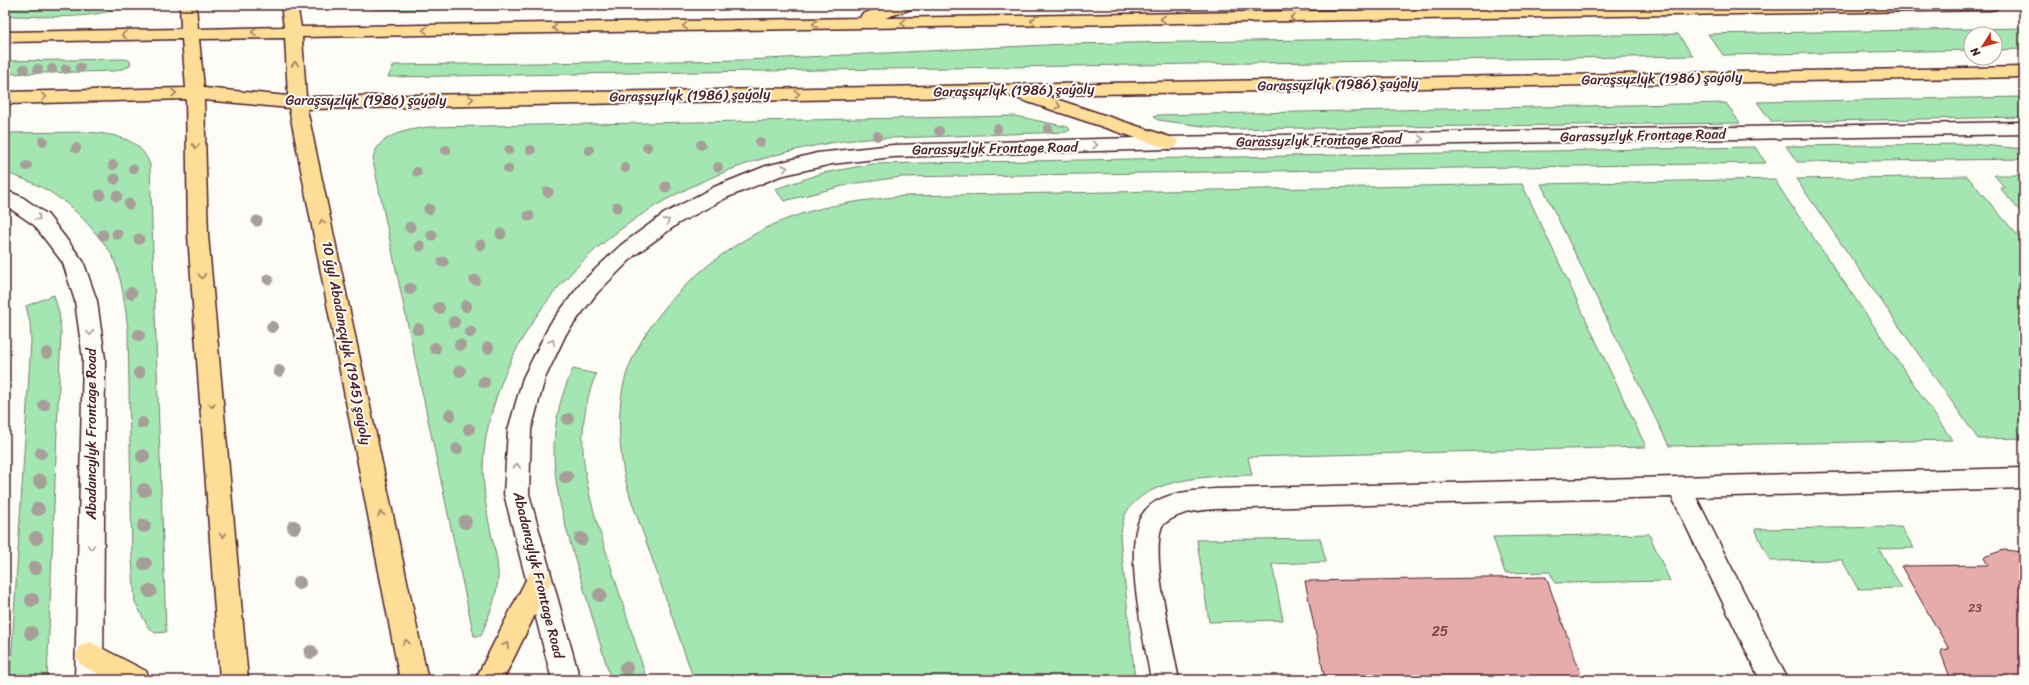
<svg xmlns="http://www.w3.org/2000/svg" width="2029" height="685" font-family="Sriracha,sans-serif">
<rect width="100%" height="100%" fill="#fdfcf7"/>
<filter id="ink" filterUnits="userSpaceOnUse"><feTurbulence type="fractalNoise" baseFrequency=".025" numOctaves="2"/><feDisplacementMap in="SourceGraphic" scale="8" xChannelSelector="R" yChannelSelector="G"/><feConvolveMatrix kernelMatrix="1 2 1 2 8 2 1 2 1" color-interpolation-filters="sRGB"/></filter>
<g filter="url(#ink)">
<path fill="#a3e6b1" stroke="#76826e" d="M5,5H126C94,21 41,16 5,16Z
M357,5H697L404,10L374,9Z
M2024,28V49L1995,50V34H1971V50L1723,55L1708,34Z
M1678,34L1693,56L388,77L394,65L745,60L1066,44Z
M124,59L129,60L131,63L128,67L115,71L5,74V61Z
M2024,97V117L1772,122L1757,102Z
M1726,103L1740,123L1224,129L1158,120L1154,117L1158,115Z
M1015,116L1068,127L1070,130L1066,132C1018,134 970,135 922,137C892,138 860,138 830,143C674,169 525,265 488,427C480,461 483,494 490,528C493,544 499,562 498,578C497,598 488,617 481,636H474L373,161C374,135 409,129 430,127Z
M86,132C112,134 141,137 150,165L166,632L155,633L148,627L135,602L132,559L128,329C125,305 122,279 113,257C109,249 103,242 97,235C72,203 44,184 5,173V133Z
M1971,144L2024,149V159L1797,162L1786,146Z
M1755,147L1766,163L901,177L851,184L784,201L775,189L823,173L873,164Z
M1994,175H2024V216L2000,188H2005Z
M1967,176L2024,243V438L1978,439L1796,179Z
M1774,179L1787,199L1952,440L1669,446L1541,184Z
M1522,184L1646,447L1248,457L1252,475C1215,476 1147,476 1126,513C1122,521 1122,529 1120,537L1135,680H694C678,635 663,589 647,544C639,521 629,497 624,474C618,438 616,396 631,362C658,298 730,238 795,216C829,204 867,200 903,196Z
M54,295L59,313L61,332L47,680H10L31,341L30,323L26,306Z
M573,369L596,374C568,442 590,501 611,567C623,604 635,642 647,680H611C600,643 589,606 578,569C557,498 539,441 573,369Z
M1901,527L1914,548L1879,549L1902,588L1858,589L1842,560L1770,561L1755,529Z
M1649,534L1670,581L1555,583L1550,572L1505,573L1493,537Z
M1320,538L1326,562L1272,564L1283,620L1209,622L1197,540Z"/>
<path fill="#e7acaa" stroke="#4a1f2b" d="M2004,550L2024,552V680H1951L1941,653L1942,650L1949,649L1901,566L1988,565L1984,558L1986,556Z
M1546,577L1583,680H1325L1305,581Z"/>
<g fill="none" stroke-linecap="round" stroke-linejoin="round">
<g stroke="#4a1f2b" stroke-width="3">
<path id="service" d="M2024,468V488L1696,497L1788,680H1760L1672,497L1215,509C1195,511 1177,512 1162,526C1150,557 1173,646 1179,680H1151C1145,643 1120,541 1144,512C1159,492 1192,491 1215,489Z"/>
</g>
<g stroke="#4a1f2b" stroke-width="3">
<path id="minor" d="M2024,122V134L1169,149L893,157L832,164L780,176L728,197L679,223L635,255L597,293L566,334L545,378L531,430L529,494L580,680H552L504,494L508,430L523,378L550,324L582,282L621,245L665,213L714,187L766,166L817,153L893,145L1169,137Z
M5,190L22,197L48,215L83,261L97,301L105,359L103,680H75L83,359L75,301L63,263L34,225L5,205Z"/>
</g>
<g stroke="#4a1f2b" stroke-width="3">
<path id="primary" d="M180,5H196L198,29L284,27L281,5H297L301,27L860,18L862,14L889,5H913L911,9L885,18L1681,5H1998L1996,9L1990,10L302,37L306,97L2024,67V77L1044,95L1176,139L1178,143L1176,147L1169,149L1019,99L1016,96L307,109L428,680H400L289,108L204,100L208,235L248,680H220L188,235L186,99L5,104V92L186,88L182,39L5,42V32L181,29ZM285,38L288,96L204,88L199,39Z
M539,568L548,572L552,580L503,680H475L530,572Z
M90,642L146,671L150,680H109L80,664L76,655L80,646Z"/>
</g>
<use href="#service" fill="#fdfcf7" fill-rule="evenodd"/>
<use href="#minor" fill="#fdfcf7" fill-rule="evenodd"/>
<use href="#primary" fill="#fedd96" fill-rule="evenodd"/>
</g>
<g fill="#a79e99">
<circle cx="80" cy="68" r="5"/>
<circle cx="24" cy="69" r="5"/>
<circle cx="38" cy="69" r="5"/>
<circle cx="52" cy="69" r="5"/>
<circle cx="66" cy="69" r="5"/>
<circle cx="997" cy="129" r="5"/>
<circle cx="1048" cy="129" r="5"/>
<circle cx="939" cy="131" r="5"/>
<circle cx="877" cy="136" r="5"/>
<circle cx="43" cy="141" r="5"/>
<circle cx="760" cy="142" r="5"/>
<circle cx="701" cy="145" r="5"/>
<circle cx="647" cy="147" r="5"/>
<circle cx="76" cy="148" r="5"/>
<circle cx="446" cy="150" r="5"/>
<circle cx="509" cy="150" r="5"/>
<circle cx="531" cy="150" r="5"/>
<circle cx="589" cy="150" r="5"/>
<circle cx="113" cy="165" r="5"/>
<circle cx="27" cy="166" r="5"/>
<circle cx="718" cy="167" r="5"/>
<circle cx="625" cy="168" r="5"/>
<circle cx="133" cy="169" r="5"/>
<circle cx="508" cy="169" r="5"/>
<circle cx="417" cy="172" r="5"/>
<circle cx="115" cy="179" r="5.5"/>
<circle cx="666" cy="187" r="5.5"/>
<circle cx="548" cy="192" r="5.5"/>
<circle cx="100" cy="195" r="5.5"/>
<circle cx="117" cy="196" r="5.5"/>
<circle cx="129" cy="204" r="5.5"/>
<circle cx="617" cy="207" r="5.5"/>
<circle cx="429" cy="209" r="5.5"/>
<circle cx="529" cy="216" r="5.5"/>
<circle cx="257" cy="221" r="5.5"/>
<circle cx="410" cy="227" r="5.5"/>
<circle cx="117" cy="234" r="5.5"/>
<circle cx="501" cy="234" r="5.5"/>
<circle cx="103" cy="235" r="5.5"/>
<circle cx="432" cy="235" r="5.5"/>
<circle cx="139" cy="239" r="5.5"/>
<circle cx="481" cy="245" r="5.5"/>
<circle cx="420" cy="246" r="5.5"/>
<circle cx="443" cy="262" r="5.5"/>
<circle cx="268" cy="279" r="5.5"/>
<circle cx="475" cy="280" r="5.5"/>
<circle cx="410" cy="289" r="6"/>
<circle cx="131" cy="293" r="6"/>
<circle cx="466" cy="306" r="6"/>
<circle cx="439" cy="308" r="6"/>
<circle cx="454" cy="322" r="6"/>
<circle cx="272" cy="327" r="6"/>
<circle cx="418" cy="329" r="6"/>
<circle cx="470" cy="332" r="6"/>
<circle cx="139" cy="335" r="6"/>
<circle cx="460" cy="345" r="6"/>
<circle cx="435" cy="348" r="6"/>
<circle cx="488" cy="348" r="6"/>
<circle cx="47" cy="353" r="6"/>
<circle cx="279" cy="371" r="6"/>
<circle cx="460" cy="371" r="6"/>
<circle cx="139" cy="373" r="6"/>
<circle cx="484" cy="382" r="6"/>
<circle cx="44" cy="405" r="6"/>
<circle cx="450" cy="415" r="6"/>
<circle cx="568" cy="419" r="6"/>
<circle cx="142" cy="423" r="6"/>
<circle cx="469" cy="429" r="6"/>
<circle cx="457" cy="449" r="6"/>
<circle cx="41" cy="453" r="6"/>
<circle cx="143" cy="456" r="7"/>
<circle cx="566" cy="477" r="7"/>
<circle cx="40" cy="481" r="7"/>
<circle cx="144" cy="490" r="7"/>
<circle cx="38" cy="509" r="7"/>
<circle cx="465" cy="522" r="7"/>
<circle cx="144" cy="526" r="7"/>
<circle cx="294" cy="527" r="7"/>
<circle cx="36" cy="538" r="7"/>
<circle cx="581" cy="539" r="7"/>
<circle cx="145" cy="564" r="7"/>
<circle cx="35" cy="568" r="7"/>
<circle cx="299" cy="583" r="7"/>
<circle cx="150" cy="591" r="7"/>
<circle cx="600" cy="595" r="7"/>
<circle cx="32" cy="600" r="7"/>
<circle cx="31" cy="633" r="7"/>
<circle cx="311" cy="652" r="7"/>
<circle cx="626" cy="668" r="7"/>
</g>
<defs><path id="oneway-chevron" d="M-2-3.5L2.5 0L-2 3.5" fill="none" stroke-width="1.6" stroke-linecap="round" stroke-linejoin="round"/></defs>
<g stroke="#a47e60">
<use href="#oneway-chevron" transform="translate(1293 18) rotate(179)"/>
<use href="#oneway-chevron" transform="translate(1163 19) rotate(179)"/>
<use href="#oneway-chevron" transform="translate(1033 21) rotate(179)"/>
<use href="#oneway-chevron" transform="translate(903 23) rotate(179)"/>
<use href="#oneway-chevron" transform="translate(815 24) rotate(179)"/>
<use href="#oneway-chevron" transform="translate(685 26) rotate(179)"/>
<use href="#oneway-chevron" transform="translate(555 28) rotate(179)"/>
<use href="#oneway-chevron" transform="translate(425 30) rotate(179)"/>
<use href="#oneway-chevron" transform="translate(254 32) rotate(179)"/>
<use href="#oneway-chevron" transform="translate(124 35) rotate(179)"/>
<use href="#oneway-chevron" transform="translate(295 64) rotate(-93)"/>
<use href="#oneway-chevron" transform="translate(174 93) rotate(-2)"/>
<use href="#oneway-chevron" transform="translate(797 94) rotate(-1)"/>
<use href="#oneway-chevron" transform="translate(44 97) rotate(-2)"/>
<use href="#oneway-chevron" transform="translate(471 99) rotate(-1)"/>
<use href="#oneway-chevron" transform="translate(1058 106) rotate(18)"/>
<use href="#oneway-chevron" transform="translate(196 146) rotate(88)"/>
<use href="#oneway-chevron" transform="translate(322 222) rotate(-101)"/>
<use href="#oneway-chevron" transform="translate(202 276) rotate(85)"/>
<use href="#oneway-chevron" transform="translate(212 405) rotate(85)"/>
<use href="#oneway-chevron" transform="translate(381 514) rotate(-101)"/>
<use href="#oneway-chevron" transform="translate(223 535) rotate(85)"/>
<use href="#oneway-chevron" transform="translate(406 642) rotate(-101)"/>
<use href="#oneway-chevron" transform="translate(506 645) rotate(-64)"/>
</g>
<g stroke="#ac999b">
<use href="#oneway-chevron" transform="translate(1421 139) rotate(-1)"/>
<use href="#oneway-chevron" transform="translate(1095 145) rotate(-2)"/>
<use href="#oneway-chevron" transform="translate(785 168) rotate(-14)"/>
<use href="#oneway-chevron" transform="translate(38 218) rotate(38)"/>
<use href="#oneway-chevron" transform="translate(667 221) rotate(-33)"/>
<use href="#oneway-chevron" transform="translate(90 333) rotate(82)"/>
<use href="#oneway-chevron" transform="translate(552 342) rotate(-59)"/>
<use href="#oneway-chevron" transform="translate(517 466) rotate(-87)"/>
<use href="#oneway-chevron" transform="translate(91 547) rotate(91)"/>
</g>
</g>
<g text-anchor="middle" stroke-width="4" stroke-linejoin="round" paint-order="stroke">
<g font-size="12" fill="#71424b">
<text x="1975" y="612">23</text>
</g>
<g font-size="14" fill="#4a1f2b" stroke="#fdfcf7">
<text transform="translate(1662 78) rotate(-1)" y="5">Garaşsyzlyk (1986) şaýoly</text>
<text transform="translate(1338 84) rotate(-1)" y="5">Garaşsyzlyk (1986) şaýoly</text>
<text transform="translate(1014 90) rotate(-1)" y="5">Garaşsyzlyk (1986) şaýoly</text>
<text transform="translate(690 95) rotate(-1)" y="5">Garaşsyzlyk (1986) şaýoly</text>
<text x="366" y="105">Garaşsyzlyk (1986) şaýoly</text>
<text transform="translate(1643 135) rotate(-1)" y="5">Garassyzlyk Frontage Road</text>
<text transform="translate(1319 140) rotate(-1)" y="5">Garassyzlyk Frontage Road</text>
<text transform="translate(995 148) rotate(-1)" y="5">Garassyzlyk Frontage Road</text>
<text transform="translate(347 343) rotate(79)" y="5">10 ýyl Abadançylyk (1945) şaýoly</text>
<text transform="translate(91 434) rotate(-90)" y="5">Abadancylyk Frontage Road</text>
<text transform="translate(539 575) rotate(76)" y="5">Abadancylyk Frontage Road</text>
</g>
<g font-size="14" fill="#71424b">
<text x="1440" y="636">25</text>
</g>
</g>
<rect width="2029" height="685" fill="none" stroke="#fdfcf7" stroke-width="20"/>
<rect x="10" y="10" width="2009" height="665" fill="none" stroke="#4a1f2b" stroke-width="1.5" filter="url(#ink)"/>
<g transform="translate(1983 46) rotate(233)"><circle r="19" fill="#fdfcf7" stroke="#b5a4a5"/>
<path d="M0-3L7 15L0 10L-7 15Z" fill="#c8321e"/>
<text y="-6" font-size="11" font-weight="bold" text-anchor="middle" fill="#4a1f2b">N</text>
</g>
</svg>
